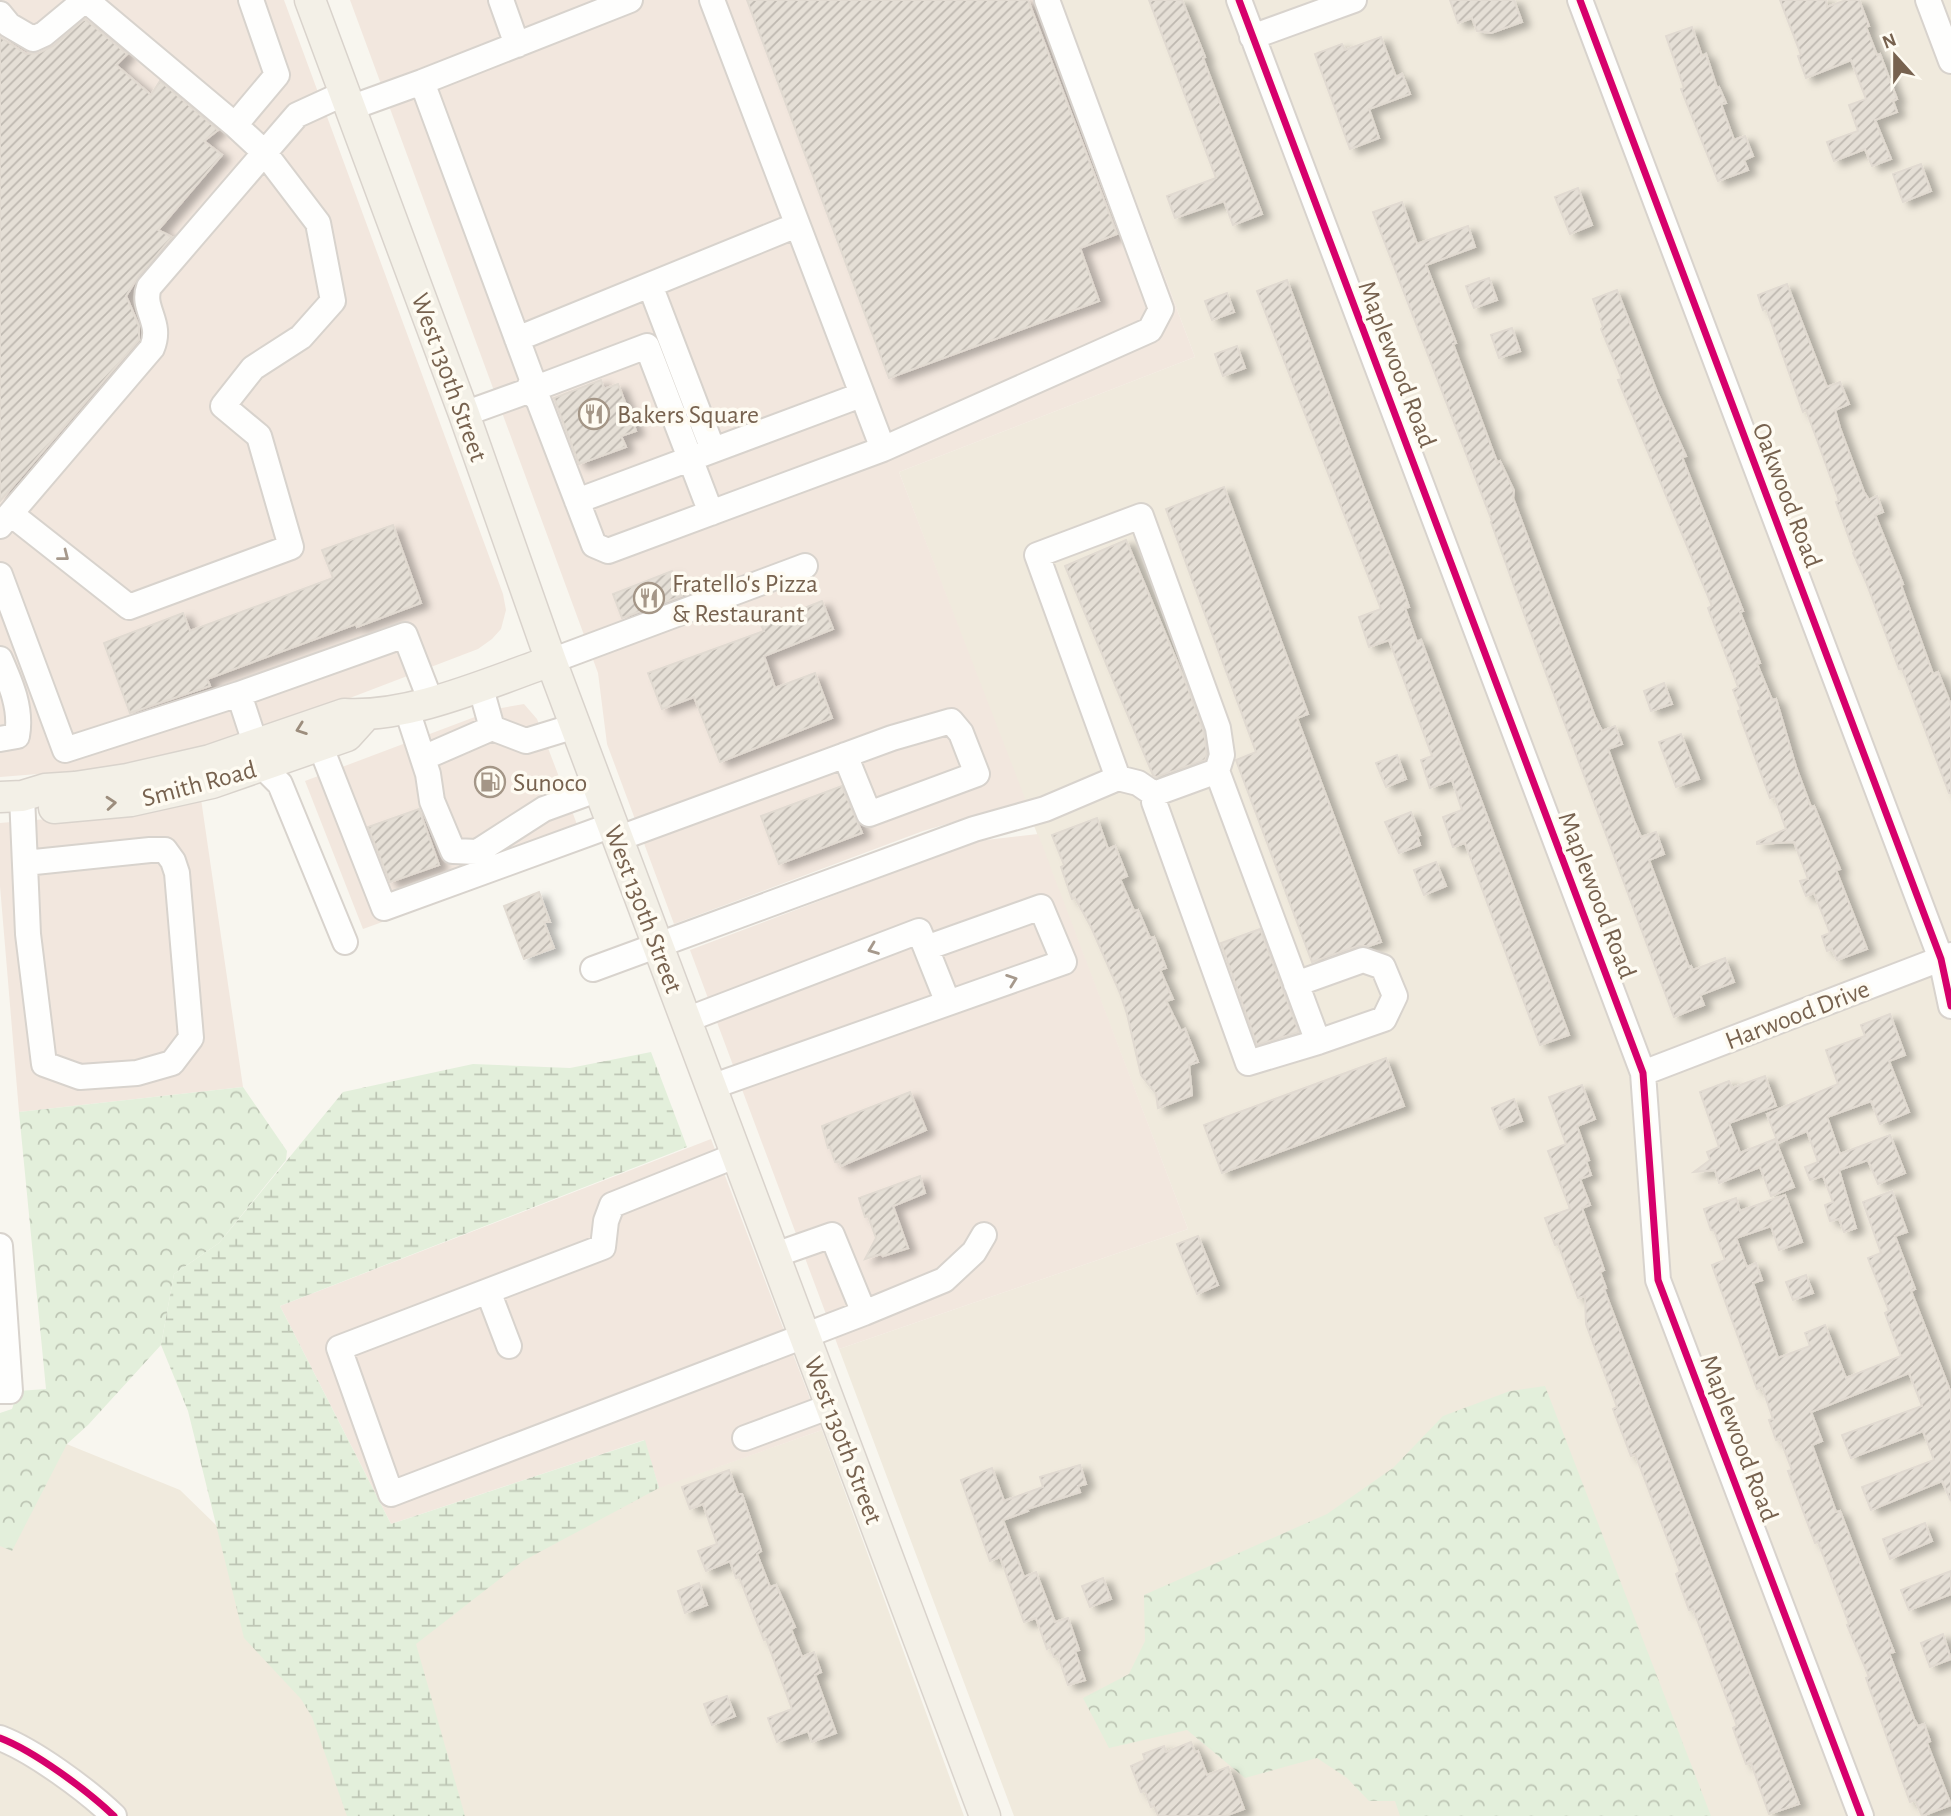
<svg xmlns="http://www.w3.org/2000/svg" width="1951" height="1816" font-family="'Alegreya Sans',sans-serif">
<defs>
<pattern id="forest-crowns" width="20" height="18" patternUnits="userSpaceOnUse" patternTransform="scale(1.75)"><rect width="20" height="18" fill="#e3efdb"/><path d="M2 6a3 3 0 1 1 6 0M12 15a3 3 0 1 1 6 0" fill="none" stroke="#bdc5b4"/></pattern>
<pattern id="wetland-marsh" width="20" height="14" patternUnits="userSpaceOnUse" patternTransform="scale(1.75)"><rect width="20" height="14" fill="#e3efdb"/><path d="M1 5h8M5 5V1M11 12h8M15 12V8" fill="none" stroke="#bdc5b4"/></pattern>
<pattern id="building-hatch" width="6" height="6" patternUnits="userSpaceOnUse" patternTransform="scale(1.75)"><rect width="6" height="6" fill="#e5dfd6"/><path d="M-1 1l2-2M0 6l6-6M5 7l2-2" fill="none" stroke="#beb8b0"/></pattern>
<filter id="shadow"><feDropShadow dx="8" dy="4.5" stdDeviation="3.5" flood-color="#0004"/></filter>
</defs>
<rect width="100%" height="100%" fill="#f8f6ef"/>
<path fill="#f0eadd" d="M1060,0H1951V1816H1014L839,1349L1188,1229L899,472L1195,357Z
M0,1417L180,1490L254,1562L282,1620L822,1430L964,1816H0Z"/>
<path fill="#f2e7de" d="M0,0H284L503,594L506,610L501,629L492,639L478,649L342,701L204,747L159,759L88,770L0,777Z
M350,0H1060L1195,357L899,472L1026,801L923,831L674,924L607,744L598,673Z
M524,704L537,719L586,848L363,929L305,781L496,709Z
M201,799L243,1087L19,1112L0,886V823L105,814Z
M1038,834L1188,1229L839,1349L690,950L977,841Z
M711,1139L822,1430L659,1488L644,1440L391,1524L280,1306Z"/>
<path fill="url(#forest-crowns)" d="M243,1087L287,1151L286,1160L219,1243L174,1274L161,1345L88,1425L67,1444L12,1551L0,1546V1413L12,1409L18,1391L46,1389L19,1112Z
M1545,1386L1711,1816H1400L1395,1801H1369L1347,1778L1317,1758L1245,1778L1187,1730L1109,1748L1083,1698L1129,1674L1145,1641L1144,1595L1327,1514L1393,1468L1443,1416L1510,1391Z"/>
<path fill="url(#wetland-marsh)" d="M651,1052L687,1147L280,1306L391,1524L645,1440L659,1488L523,1561L416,1644L465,1816H347L312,1717L301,1699L244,1638L188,1411L161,1345L174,1274L219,1243L343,1092L473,1064L570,1068Z"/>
<path fill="url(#building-hatch)" stroke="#e1dad1" stroke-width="2" filter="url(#shadow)" d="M747,0H1028L1117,234L1080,248L1099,301L889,378Z
M1149,0H1182L1205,57L1203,58L1262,214L1233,225L1224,201L1175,218L1167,196L1216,178Z
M1450,0H1514L1522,22L1491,33L1477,31L1472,18L1458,23Z
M1780,0H1826L1827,7L1846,0H1859L1869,26L1866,27L1877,55L1880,54L1897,99L1893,101L1897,112L1875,120L1891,159L1872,166L1865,149L1834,161L1827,142L1858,131L1849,105L1866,99L1851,60L1806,78L1798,56L1801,55Z
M85,19L127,54L116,65L151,95L160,81L218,130L204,141L222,155L158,230L172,237L138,277L126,296L139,326V340L0,501V37L26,54L39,53L53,46Z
M1692,27L1702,56L1706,54L1717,88L1719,87L1726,103L1721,104L1734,140L1745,136L1753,156L1744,160L1748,170L1718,181L1681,89L1684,88L1666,36Z
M1381,37L1396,77L1402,74L1410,94L1369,109L1379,138L1350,149L1315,54L1342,44L1345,50Z
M1921,164L1931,191L1903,202L1893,174Z
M1578,188L1592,225L1570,234L1555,197Z
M1402,202L1417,244L1468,226L1475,247L1426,265L1456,343L1453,344L1497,462L1500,461L1514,491L1513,498L1595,717L1602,731L1615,726L1622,744L1608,749L1634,821L1641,837L1656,832L1664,854L1649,860L1689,967L1691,966L1693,970L1725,958L1734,982L1700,995L1704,1005L1674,1017L1528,625L1491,522L1492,521L1373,212Z
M1489,278L1497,300L1474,308L1466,286Z
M1287,280L1363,486L1402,586L1409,607L1405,608L1417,642L1421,640L1569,1035L1540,1045L1465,843L1453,847L1443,817L1462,810L1452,780L1430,788L1421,760L1432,756L1389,640L1369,647L1359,617L1381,609L1257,291Z
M1787,284L1827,387L1840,382L1849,404L1835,410L1840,428L1864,492L1869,500L1877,496L1883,512L1875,515L1903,584L1901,585L1933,674L1938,672L1951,705V793H1949L1902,669H1899L1866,582L1853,553L1854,552L1836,502L1839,501L1820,448L1806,410L1803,412L1766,308L1763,310L1758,295Z
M1617,290L1657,392L1686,456L1682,457L1743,611L1740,612L1760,663L1757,664L1772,700L1776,699L1796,767L1811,807L1814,806L1834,855L1840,869L1836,870L1867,949L1837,960L1832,949L1827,951L1822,936L1830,933L1814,893L1806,896L1800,881L1808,879L1794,842L1757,844V842L1786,829L1774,796L1770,798L1738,711L1741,710L1733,690L1738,687L1708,608L1712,606L1618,380L1622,379L1601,329L1603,327L1593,299Z
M1227,293L1234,312L1212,320L1205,301Z
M1512,328L1520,351L1499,358L1491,335Z
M1237,346L1245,368L1223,376L1215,354Z
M601,380L604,389L618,384L636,431L621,436L626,447L579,464L554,398Z
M1224,487L1308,714L1297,718L1381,942L1369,946H1358L1312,962L1236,760L1256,752L1166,509Z
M393,525L421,603L357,627L356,624L207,679L210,686L130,713L104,643L183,613L190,631L333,578L322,550Z
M1126,540L1186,683L1204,732L1207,754L1205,760L1156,777L1153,775L1065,566Z
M672,571L682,596L622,618L613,594Z
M822,601L833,629L764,656L775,688L815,673L832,718L720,762L694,697L662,709L648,673L764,631L761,625Z
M1664,683L1672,704L1651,711L1644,691Z
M1681,734L1699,779L1676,787L1659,742Z
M1397,755L1406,779L1386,787L1376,763Z
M842,786L862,833L779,864L761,816Z
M419,809L439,865L390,882L368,827Z
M1411,812L1420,835L1417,836L1420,845L1399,853L1385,822Z
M1097,818L1108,849L1115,846L1127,876L1120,879L1134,911L1138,910L1150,938L1154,937L1166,968L1160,970L1173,999L1166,1001L1181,1031L1185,1029L1198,1062L1189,1065L1192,1095L1158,1108L1156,1094L1141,1075L1127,1014L1120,993L1091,927L1075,898L1072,899L1061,867L1064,865L1052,835Z
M1436,862L1446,886L1424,895L1414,870Z
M539,892L550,922H544L554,948L524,959L504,906Z
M1260,929L1299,1032L1257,1045L1221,943Z
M1890,1014L1905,1055L1889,1061L1909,1112L1880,1124L1871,1101L1827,1117L1840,1154L1890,1135L1905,1173L1878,1184L1868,1160L1839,1170L1856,1228L1844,1232L1839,1219L1830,1221L1825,1205L1833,1202L1823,1176L1810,1180L1805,1167L1818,1162L1807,1131L1778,1143L1767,1114L1838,1084L1826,1050L1865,1036L1861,1025Z
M1386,1058L1404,1106L1222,1173L1204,1125Z
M1765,1076L1776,1106L1729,1123L1740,1153L1775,1139L1794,1187L1771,1196L1760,1167L1719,1183L1715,1170L1694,1172L1710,1160L1707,1152L1719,1147L1700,1092L1729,1081L1732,1088Z
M1582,1085L1595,1119L1577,1126L1589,1160L1586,1161L1591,1175L1580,1179L1590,1205L1582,1208L1604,1270L1600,1272L1606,1288L1604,1289L1799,1804L1769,1814L1751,1763L1746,1764L1733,1728L1737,1726L1693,1609L1689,1610L1676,1574L1680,1572L1635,1454L1631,1456L1613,1409L1617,1407L1586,1324L1585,1296L1578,1298L1558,1244L1555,1245L1545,1218L1570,1209L1548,1151L1566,1144L1549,1097Z
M910,1092L926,1130L841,1166L839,1162H835L830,1147L828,1148L822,1126Z
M1514,1099L1522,1121L1500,1129L1492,1108Z
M920,1176L925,1193L893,1206L908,1248L883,1256L881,1254L865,1259L876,1238L868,1216L865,1217L859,1198Z
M1892,1191L1907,1232L1895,1236L1915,1289L1911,1291L1951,1393V1501L1942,1481L1871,1510L1862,1487L1934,1460L1923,1431L1851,1458L1842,1435L1922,1406L1909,1373L1811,1412L1822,1441L1812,1445L1836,1512L1840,1511L1888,1637L1894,1652L1889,1653L1914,1719L1918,1726L1924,1724L1930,1741L1927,1743L1951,1805L1922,1816L1915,1800L1910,1802L1903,1783L1866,1678L1869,1677L1847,1625L1849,1624L1818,1542L1815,1543L1788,1471L1792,1470L1780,1439L1776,1440L1769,1420L1773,1419L1762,1387L1757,1389L1712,1265L1725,1260L1714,1230H1711L1704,1209L1736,1198L1740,1211L1785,1195L1802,1242L1779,1250L1771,1226L1736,1238L1747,1267L1756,1263L1762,1280L1753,1283L1778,1358L1810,1346L1805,1333L1825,1325L1846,1378L1901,1356L1885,1313L1889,1311L1868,1258L1881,1253L1863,1202Z
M1198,1236L1218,1285L1197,1294L1177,1244Z
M1806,1275L1813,1293L1793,1300L1786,1282Z
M1080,1465L1086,1484L1078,1486L1080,1492L1027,1509L1028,1511L1003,1520L1024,1577L1036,1572L1055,1622L1068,1618L1079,1650L1075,1651L1085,1680L1068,1685L1058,1656L1054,1657L1050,1647L1047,1649L1036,1618L1024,1622L1000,1557L990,1561L961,1480L992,1468L1004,1501L1043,1487L1040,1477Z
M729,1470L738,1494H742L761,1551L757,1554L770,1587L776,1585L795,1627L791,1629L802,1657L814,1652L821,1672L815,1675L836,1733L812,1742L808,1731L777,1742L768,1718L792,1709L766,1639L764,1640L739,1577L736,1578L730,1561L706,1571L698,1551L717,1544L703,1504L690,1509L682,1487Z
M1925,1523L1932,1541L1890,1559L1883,1539Z
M1951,1571V1594L1909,1610L1901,1590Z
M1103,1578L1111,1599L1090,1607L1082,1586Z
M699,1583L707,1605L685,1613L678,1591Z
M1943,1634L1951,1659L1930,1667L1921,1643Z
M727,1696L735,1716L712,1725L704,1704Z
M1191,1742L1195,1752L1198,1751L1207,1775L1228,1767L1244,1809L1225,1816H1158L1154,1806L1151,1807L1145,1791L1141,1792L1131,1766L1145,1760L1143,1754L1164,1746L1166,1752Z"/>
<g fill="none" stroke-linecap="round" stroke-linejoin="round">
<g stroke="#d8d3cd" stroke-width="28">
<path id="minor" d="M86,0L235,125
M501,0L517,45
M1239,0L1643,1073L1658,1280L1861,1816
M1580,0L1941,959L1951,1006
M1928,0L1951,61
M0,14L9,25L33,39L44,34L85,0
M1252,37L1354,0
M422,82L532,379L528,391L647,346L711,513
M350,108L422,82L630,0
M650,285L713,450
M517,339L797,225
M464,414L528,391L538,399L594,545L608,551L883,449L712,0
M883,449L1150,330L1161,309L1047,0
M577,501L861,395
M11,514L129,607L291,547L259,436L223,406L253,368L301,337L333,301L318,223L264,152L235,125L277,75L251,0
M0,526L152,348C163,322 141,309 149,287L297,115L345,93
M0,575L65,750L239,694L405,635L431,702
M0,659C11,684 22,709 17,736L0,739
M551,661L805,566
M239,694L256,746
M407,710L428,774L432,801L453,851L477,852L544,809L599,789
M492,728L526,741L575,726
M320,745L384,908L612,825
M423,758L492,728L480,685
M263,767L280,784L345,942
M1154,794L1217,771
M22,796L28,934L44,1064L80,1077L137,1073L172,1063L191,1038L177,873L173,861L165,850H150L25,863
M617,839L892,738L951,721L961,733L977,774L869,814L845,755
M593,969L974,829L1045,809L1118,778L1037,555L1141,516L1218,728L1222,755L1217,771L1318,1042L1248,1063L1154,802V794L1138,783L1118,778
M1296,984L1363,960L1383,967L1395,996L1384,1019L1318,1042
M686,1020L919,931L926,948
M1643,1073L1951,955
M711,1087L1064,962L1041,907L926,948L948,1003
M737,1155L612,1205L606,1221L603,1247L339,1348L391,1494L864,1313L832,1235L775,1255
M0,1246L10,1391H0
M488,1291L509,1346
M864,1313L944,1280L974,1252L984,1235
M745,1438L831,1406
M0,1738C34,1751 87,1790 114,1816"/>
</g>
<g stroke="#d9d3cc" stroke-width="33">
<path id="major" d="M310,0L464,414L551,661L985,1816
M0,797L22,796L45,789L75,787L127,779L210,760L344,714C411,718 487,683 551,661
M54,808L131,801L212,783L347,736L366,715"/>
</g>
<use href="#minor" stroke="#fefefd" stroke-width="24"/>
<use href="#major" stroke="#f3f0e7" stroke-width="30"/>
<g stroke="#fefbf2" stroke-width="11">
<path id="cycleway" d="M1239,0L1643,1073L1658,1280L1861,1816
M1580,0L1941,959L1951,1006
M0,1738C34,1751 87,1790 114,1816"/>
</g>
<use href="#cycleway" stroke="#d6006c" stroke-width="7"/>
</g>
<defs><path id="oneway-chevron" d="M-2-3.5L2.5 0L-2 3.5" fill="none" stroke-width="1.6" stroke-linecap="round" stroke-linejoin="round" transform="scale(1.75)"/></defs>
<g stroke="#a6998c">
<use href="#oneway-chevron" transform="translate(64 556) rotate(38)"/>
<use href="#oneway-chevron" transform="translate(873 949) rotate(159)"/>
<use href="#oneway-chevron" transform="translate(1012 980) rotate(-20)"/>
</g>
<g stroke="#9c8d7d">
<use href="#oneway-chevron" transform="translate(301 729) rotate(160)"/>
<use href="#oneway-chevron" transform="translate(111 803) rotate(-5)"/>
</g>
<defs>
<g id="restaurant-ring" transform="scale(1.575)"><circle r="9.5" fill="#fefbf2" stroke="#a49687" stroke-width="1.5"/><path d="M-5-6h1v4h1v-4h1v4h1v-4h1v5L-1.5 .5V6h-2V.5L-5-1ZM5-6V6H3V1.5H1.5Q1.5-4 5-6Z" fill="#a49687"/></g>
<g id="fuel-ring" transform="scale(1.575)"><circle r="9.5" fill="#fefbf2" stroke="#a49687" stroke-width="1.5"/><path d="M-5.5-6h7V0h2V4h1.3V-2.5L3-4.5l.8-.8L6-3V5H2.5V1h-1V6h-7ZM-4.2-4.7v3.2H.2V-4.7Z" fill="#a49687"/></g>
</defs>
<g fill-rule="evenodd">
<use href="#restaurant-ring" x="594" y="414"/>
<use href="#restaurant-ring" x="649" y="598"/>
<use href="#fuel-ring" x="490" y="782"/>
</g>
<g text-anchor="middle" stroke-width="7" stroke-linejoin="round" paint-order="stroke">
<g font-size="26" fill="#77624f" stroke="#fefbf2">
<text transform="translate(1398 364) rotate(69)" y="9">Maplewood Road</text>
<text transform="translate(450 377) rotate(70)" y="9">West 130th Street</text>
<text transform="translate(1788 495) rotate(69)" y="9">Oakwood Road</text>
<text transform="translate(199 783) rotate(-15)" y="9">Smith Road</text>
<text transform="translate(1598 895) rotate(69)" y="9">Maplewood Road</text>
<text transform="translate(644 909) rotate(69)" y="9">West 130th Street</text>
<text transform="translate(1797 1014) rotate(-21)" y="9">Harwood Drive</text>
<text transform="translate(1740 1438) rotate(69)" y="9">Maplewood Road</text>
<text transform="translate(844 1440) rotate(69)" y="9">West 130th Street</text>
</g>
<g font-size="26" fill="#77624f" stroke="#fefbf2" text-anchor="start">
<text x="617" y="423">Bakers Square</text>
<text x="672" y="592">Fratello's Pizza<tspan x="672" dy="30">&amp; Restaurant</tspan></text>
<text x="513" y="791">Sunoco</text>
</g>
</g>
<g transform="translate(1895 56) rotate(339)" stroke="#fefbf2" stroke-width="5" paint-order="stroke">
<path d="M0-5L12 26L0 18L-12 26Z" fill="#77624f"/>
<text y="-10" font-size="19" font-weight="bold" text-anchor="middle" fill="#77624f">N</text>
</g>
</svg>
